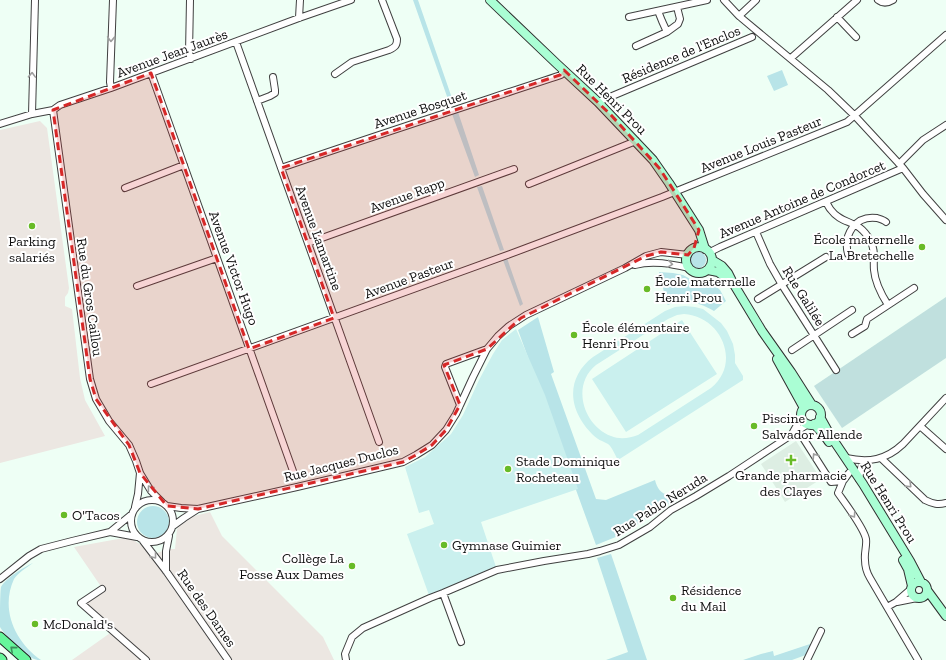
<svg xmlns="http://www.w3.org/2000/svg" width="946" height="660" font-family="'Zilla Slab',serif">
<rect width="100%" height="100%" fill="#eefff5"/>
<path fill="#ece7e2" d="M40,121L47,128L69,288L68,293L65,297V306L72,309L80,378L85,400L105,436L0,463V130Z
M210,512L222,536L323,637L334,660H72L113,631L81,603L102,588L74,547L129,537L141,545L151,555L169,549H175L177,529L183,522L190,517Z"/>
<path fill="#b8e4e8" d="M413,0H418L454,104L450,105Z
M782,70L788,85L774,91L767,76Z
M458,112L479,175L475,177L452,114Z
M482,186L504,250L500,251L477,187Z
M690 260a8 8 0 1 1 16 0a8 8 0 1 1-16 0Z
M507,258L523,304L520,306L503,260Z
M659,272L673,273L683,275L692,280L708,281L715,285L720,290L726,301L714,311C700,303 684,297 668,305L667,304Z
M538,317L554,372L551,374L596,499L606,500L655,480C657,489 663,497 673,494L675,500L623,534L596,545L518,330Z
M137 522a16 16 0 1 1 32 0a16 16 0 1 1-32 0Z
M611,554L647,660H606L628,652L597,558Z
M33,563C26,568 19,572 14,579C0,609 15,642 41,660C38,660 37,660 34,659C24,654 6,637 0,627C0,620 0,591 1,587C6,578 24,567 33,563Z
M819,641V643L814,652L792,660H743L761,654L773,651L774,656Z"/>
<path fill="#c0e0de" d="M946,297V358L842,428L814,386Z"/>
<path fill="#caf0ee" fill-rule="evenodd" d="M685,306L695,307L703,309L721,323L727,331L733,344L735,355V363L743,376V380L618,460C615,455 612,447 608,444C606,443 604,442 602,441C599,440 595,437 592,434C588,430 584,425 581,420C567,397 572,373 593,357L665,311L675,307ZM684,314C721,316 742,363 711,388L638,435C630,438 620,440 611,436C583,425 571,385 596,365L668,319L677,315Z
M682,320L717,374L626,432L592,379Z
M516,329L545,395L578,489L481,522L497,570L430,598L407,534L434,524L429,510L419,513L405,467L425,457L451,434L463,415L479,380L493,354L502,340Z"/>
<path fill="#ddeee3" d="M796,441L821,479L785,502L761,464Z"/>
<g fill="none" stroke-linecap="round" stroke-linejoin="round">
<g stroke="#404040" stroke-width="8">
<path id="street" d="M190,0L189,53L191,59
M724,0L739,16L828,90L855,116L903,168L923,194L946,220
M878,0C883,4 888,3 893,0
M658,11L662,21L667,32
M739,16L756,0
M629,17L707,0
M837,17L856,37
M299,18L300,0
M236,42L379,442
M636,46L667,32L678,24L680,19L677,7
M791,58L857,0
M151,73L293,471
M335,74L352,62L389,50C395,47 397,46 397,39L382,0
M111,88L110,82L113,0
M257,101L270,96L275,93V90L273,77
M598,102L752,37
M53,110L90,379L96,399L109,421L129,445L136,461L140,473L151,491L162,502
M32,114L35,0
M0,124L32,114L53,110L60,105L111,88L299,18L351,0
M899,164L923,140L946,125
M281,168C374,136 467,106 561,75L564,70
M529,184L636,141
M125,188L184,165
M826,202C828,205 829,208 831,210C839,221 850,221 860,228C864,231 867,235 870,240C876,250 873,260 874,270C875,283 881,294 888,305
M756,232L770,264L782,285L836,370
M308,243L514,169
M710,252L720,247L903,168
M848,254C843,235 855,215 877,218C880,219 884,220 886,222
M635,265C653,260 671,264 689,268
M137,286L217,258
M758,299L826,257
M852,334L865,326L867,319L914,288
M792,350L852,310
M151,384L510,254L662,197L847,122L946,35
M460,405L445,367L446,364L487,349
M920,426L946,449
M798,430L831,482L843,481L849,473
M793,432L801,418
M846,458C869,463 886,460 903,444L946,398
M881,458L925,500C933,504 938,505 946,503
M859,479L861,468L866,461
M843,481L838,493C845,503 864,528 866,539C867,546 864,553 865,560C865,567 867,573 870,578L918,660
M131 521a21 21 0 1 1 42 0a21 21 0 1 1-42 0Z
M167,506L181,508L198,509L297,487L403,462L416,455L432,445L446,430L456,414L473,377L487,349L498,336L509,326L526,315L625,268L646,256L661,252L688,255
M135,507L138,494L140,473
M173,526L184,518L198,509
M110,532L132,514
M143,541L166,571L228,660
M166,571V551L169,536
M0,579L29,556L41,549L72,541L110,532L137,537
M102,589L81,603L146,660
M443,593L461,642
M897,602L917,598
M887,607L896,602L911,589
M346,660L345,654L352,637L363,628L430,598L443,593L497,570L544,561L588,554L600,551L619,545L650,527L671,510L696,496L729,476L808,424
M807,660L821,631"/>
</g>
<g stroke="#2f2f2f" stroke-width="10">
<path id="secondary" d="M490,0L557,64L598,102L653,160L669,183L699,230L705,249
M686 260a13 13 0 1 1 26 0a13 13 0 1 1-26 0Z
M712,260L722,266L728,273L733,283L762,331L791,372L812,405
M708,270L718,272L729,280
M777,359L804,408
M801 415a10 10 0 1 1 20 0a10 10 0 1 1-20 0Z
M820,417L830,435L863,484L910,561L921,582
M814,424L824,435L829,442
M903,560L908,569L912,586
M911 590a8 8 0 1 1 16 0a8 8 0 1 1-16 0Z
M927,590L946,616"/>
</g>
<g stroke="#1e1e1e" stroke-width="11">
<path id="primary" d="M0,637L26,660
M0,658L2,660"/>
</g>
<use href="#street" stroke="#fff" stroke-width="6"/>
<use href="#secondary" stroke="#aafed4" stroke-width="8"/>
<use href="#primary" stroke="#66f69b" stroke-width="9"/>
</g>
<defs><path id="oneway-chevron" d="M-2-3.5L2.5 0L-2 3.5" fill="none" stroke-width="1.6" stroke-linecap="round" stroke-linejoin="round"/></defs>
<g stroke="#9e9e9e">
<use href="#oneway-chevron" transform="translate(111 39) rotate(92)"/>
<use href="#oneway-chevron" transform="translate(32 75) rotate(-88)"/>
<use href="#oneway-chevron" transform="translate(670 264) rotate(8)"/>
<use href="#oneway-chevron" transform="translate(815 456) rotate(-123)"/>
<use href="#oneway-chevron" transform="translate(909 485) rotate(44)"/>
<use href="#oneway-chevron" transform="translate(150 488) rotate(-127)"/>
<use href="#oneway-chevron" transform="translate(853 515) rotate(56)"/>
<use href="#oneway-chevron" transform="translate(154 556) rotate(52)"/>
</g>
<use stroke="#3e8d5b" href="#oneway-chevron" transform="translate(13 649) rotate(-139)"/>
<path fill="#d62828" fill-opacity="0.2" stroke="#d62828" stroke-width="3" stroke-dasharray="8 5" stroke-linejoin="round" d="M564,70L611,115L660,169L699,230L694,248L688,255L661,252L646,256L521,318L487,349L444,365L460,405L446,430L432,445L416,455L403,462L198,509L167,506L140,473L129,445L96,399L90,379L53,110L151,73L249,349L334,318L281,168L560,75Z"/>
<g fill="#68bb27" stroke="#fff" stroke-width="1.5">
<circle cx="32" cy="226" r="4"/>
<circle cx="922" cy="247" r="4"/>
<circle cx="647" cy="289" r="4"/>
<circle cx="574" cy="335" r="4"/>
<circle cx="754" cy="426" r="4"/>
<path d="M789 454h4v4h4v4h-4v4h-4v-4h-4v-4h4z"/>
<circle cx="508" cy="469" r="4"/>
<circle cx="64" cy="515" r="4"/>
<circle cx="444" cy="545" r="4"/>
<circle cx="352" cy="566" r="4"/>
<circle cx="673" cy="598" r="4"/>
<circle cx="35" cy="624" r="4"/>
</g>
<g text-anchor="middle" stroke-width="4" stroke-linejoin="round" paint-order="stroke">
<g font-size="14" fill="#0d0d0d" stroke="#fff">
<text transform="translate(172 53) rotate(-20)" y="5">Avenue Jean Jaurès</text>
<text transform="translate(681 54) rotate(-23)" y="5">Résidence de l'Enclos</text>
<text transform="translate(612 99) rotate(45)" y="5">Rue Henri Prou</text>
<text transform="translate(420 109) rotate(-18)" y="5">Avenue Bosquet</text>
<text transform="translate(761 144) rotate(-22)" y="5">Avenue Louis Pasteur</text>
<text transform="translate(407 195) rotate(-20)" y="5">Avenue Rapp</text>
<text transform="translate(802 199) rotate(-23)" y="5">Avenue Antoine de Condorcet</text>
<text transform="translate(319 238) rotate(70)" y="5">Avenue Lamartine</text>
<text transform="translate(234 268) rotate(70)" y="5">Avenue Victor Hugo</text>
<text transform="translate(409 278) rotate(-20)" y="5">Avenue Pasteur</text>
<text transform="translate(804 296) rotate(58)" y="5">Rue Galilée</text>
<text transform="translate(90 297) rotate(82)" y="5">Rue du Gros Caillou</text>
<text transform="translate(341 463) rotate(-14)" y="5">Rue Jacques Duclos</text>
<text transform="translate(889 502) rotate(58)" y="5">Rue Henri Prou</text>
<text transform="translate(660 504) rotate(-32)" y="5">Rue Pablo Neruda</text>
<text transform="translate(207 608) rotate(55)" y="5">Rue des Dames</text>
</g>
<g font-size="14" fill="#0d0d0d" stroke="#fff" text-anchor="start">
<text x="914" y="244" text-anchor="end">École maternelle<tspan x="914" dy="16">La Bretechelle</tspan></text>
<text x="32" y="246" text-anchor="middle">Parking<tspan x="32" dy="16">salariés</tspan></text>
<text x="655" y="286">École maternelle<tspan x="655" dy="16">Henri Prou</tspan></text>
<text x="582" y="332">École élémentaire<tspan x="582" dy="16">Henri Prou</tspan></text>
<text x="762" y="423">Piscine<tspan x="762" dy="16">Salvador Allende</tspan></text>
<text x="516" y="466">Stade Dominique<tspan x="516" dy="16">Rocheteau</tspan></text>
<text x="791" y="480" text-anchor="middle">Grande pharmacie<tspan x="791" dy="16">des Clayes</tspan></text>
<text x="72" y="520">O'Tacos</text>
<text x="452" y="550">Gymnase Guimier</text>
<text x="344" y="563" text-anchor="end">Collège La<tspan x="344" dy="16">Fosse Aux Dames</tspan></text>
<text x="681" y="595">Résidence<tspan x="681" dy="16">du Mail</tspan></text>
<text x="43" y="629">McDonald's</text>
</g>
</g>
</svg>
